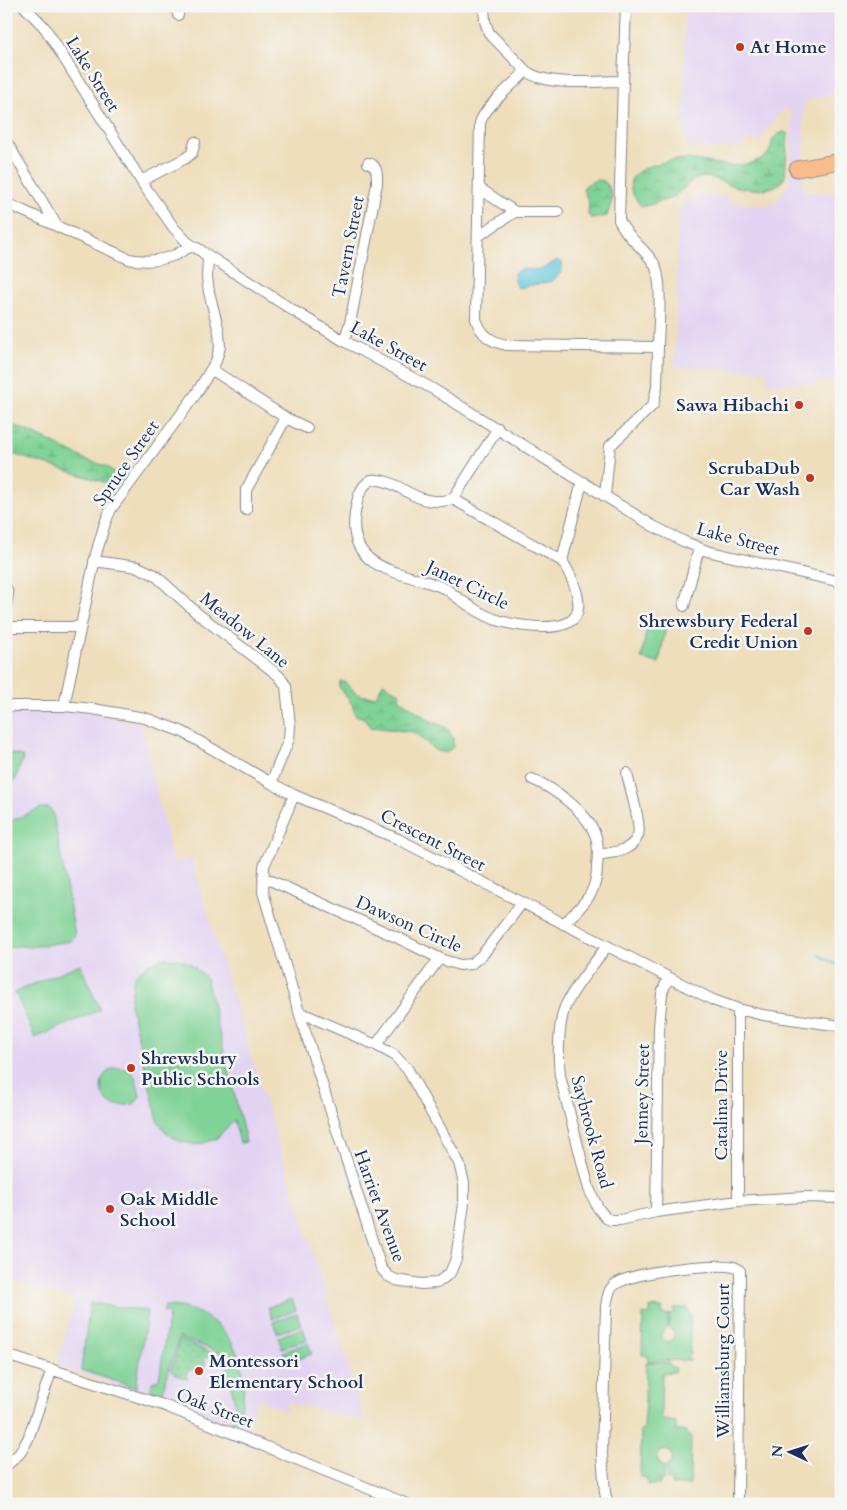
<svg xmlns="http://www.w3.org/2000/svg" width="847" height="1510" font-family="Cardo,serif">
<defs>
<pattern id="wetland-marsh" width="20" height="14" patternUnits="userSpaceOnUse" patternTransform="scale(1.25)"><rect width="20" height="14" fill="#80d396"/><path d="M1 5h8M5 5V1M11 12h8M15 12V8" fill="none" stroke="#6eb584"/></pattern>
<pattern id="park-dots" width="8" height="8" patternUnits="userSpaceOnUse" patternTransform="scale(1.25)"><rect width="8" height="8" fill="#80d396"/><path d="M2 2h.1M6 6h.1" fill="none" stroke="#6eb584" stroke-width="1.8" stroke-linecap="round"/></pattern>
</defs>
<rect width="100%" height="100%" fill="#f6f6f2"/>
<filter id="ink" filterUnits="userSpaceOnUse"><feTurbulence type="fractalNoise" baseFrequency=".02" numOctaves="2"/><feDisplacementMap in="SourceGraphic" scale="10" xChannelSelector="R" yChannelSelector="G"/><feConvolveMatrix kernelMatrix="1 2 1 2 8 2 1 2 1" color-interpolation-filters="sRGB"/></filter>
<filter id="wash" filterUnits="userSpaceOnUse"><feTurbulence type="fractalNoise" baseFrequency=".0096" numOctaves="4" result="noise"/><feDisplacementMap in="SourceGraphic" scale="20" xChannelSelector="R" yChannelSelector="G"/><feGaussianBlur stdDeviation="1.12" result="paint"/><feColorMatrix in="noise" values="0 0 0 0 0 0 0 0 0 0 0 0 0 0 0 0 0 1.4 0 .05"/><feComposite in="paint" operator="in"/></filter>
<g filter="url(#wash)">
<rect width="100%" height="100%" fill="#eedebc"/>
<path fill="#e3d3f2" d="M685,6H841V84L835,92L804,102L803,110L804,146L802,186L806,192L841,193V382L767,384V371L675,367L678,225L680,210L687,200L705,195L730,197V203L765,206L778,199L789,184L792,118L791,111L784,108L758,141H743L742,148H690L684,137Z
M6,711H70L99,715L141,724L173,863L192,859L201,894L365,1421L286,1402L287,1412L257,1399L247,1430L57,1365L75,1300L6,1279Z"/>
<path fill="#80d396" stroke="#4e817a" d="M648,622L666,626L659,663L641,659Z
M41,808H49L53,813L75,935L71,941L30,947L19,946L6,948V823Z
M164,958C187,959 190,962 206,978L246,1142L240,1143L234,1120L216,1139L197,1145L176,1140L165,1131L158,1121L130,1004L134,977L148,964Z
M80,964L100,1010L35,1038L15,992Z
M117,1068C137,1068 136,1080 140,1096L134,1104C128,1105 120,1106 114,1105C102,1102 98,1086 104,1076C107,1071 112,1069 117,1068Z
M292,1299L296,1310L272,1319L268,1307Z
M90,1303L147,1311L136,1388L81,1370Z
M165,1306C226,1305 260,1369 236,1422H235L231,1424L235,1403L223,1354L179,1337L161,1396L153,1394V1390L151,1389L152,1382L159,1379L169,1313L163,1312Z
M650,1307L662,1308L663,1314L668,1315V1327C663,1331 656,1338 668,1342L672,1340L674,1336V1332L669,1328V1314L674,1313V1308H688L689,1315L690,1316V1354L686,1358L691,1360L648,1361V1356L642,1355L643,1314L648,1315L650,1312Z
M297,1313L301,1325L277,1333L273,1322Z
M303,1328L307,1340L282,1348L278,1337Z
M308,1343L312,1354L287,1363L283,1352Z
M647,1362L669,1363L670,1366L676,1368L675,1372L662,1373L661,1416L663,1420L676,1422V1431H686V1435L691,1436L690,1485H671V1480H667L666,1466L671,1463L673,1458L670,1452L666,1450L661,1451L657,1458L659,1463L664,1467V1480H660V1485H647V1478L640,1477L641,1430H644L646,1366Z"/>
<path fill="url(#wetland-marsh)" stroke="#4e817a" d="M784,132L788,134L785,177C776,194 746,190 730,185C721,182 714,177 704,177C691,178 683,190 673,197C668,200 661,201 655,203C652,204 647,206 644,206C639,206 638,202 636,199C621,178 639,169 657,164C667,161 677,159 687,159C708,161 726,169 747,164C753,162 764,159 768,154C775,144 767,138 784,132Z
M596,180L604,181C615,195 612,201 607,216L593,219L588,215L589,203L583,189L586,185Z
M6,422L37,435L87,460L106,466L124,480L120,485H113L6,452Z
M340,681C358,685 346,698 376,696L383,683L400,693L399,698L427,719L447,728L453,738V747L446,753L436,751L414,732L370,727L364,718L355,715L352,704L339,687Z
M6,752L22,756L23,759L15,780L10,784L6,781Z"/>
<path fill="url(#park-dots)" stroke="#4e817a" d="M180,1339L211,1353L204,1359L206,1366L187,1371V1380L171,1371Z"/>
<path fill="#5ec8d9" stroke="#3c7c9c" d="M558,260L562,263V272L552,281L518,288L515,283L514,273L522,269L540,270Z"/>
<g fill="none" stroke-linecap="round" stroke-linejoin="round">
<path stroke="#5ec8d9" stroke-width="2" d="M819,955L839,966"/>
</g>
</g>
<g filter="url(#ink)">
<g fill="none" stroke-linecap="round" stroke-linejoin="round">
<g stroke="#84868d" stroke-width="12">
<path id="minor" d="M24,6L45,28L145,187L174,228L187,242L294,311L344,341L433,389L653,526L683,541L707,551L841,582
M177,6L178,15
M484,6L485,21L489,33L526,71
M623,81L626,6
M6,141L57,226
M141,181L186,158L192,153L195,142
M479,188L515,212
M6,203L129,259C144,262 160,261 175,255C181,253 185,247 193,247C200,248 204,253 208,258L207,277L209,292L219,332L220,347L216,361L196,394L111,509L105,523L96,554L64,706
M478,236L515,212H558
M344,341L350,323L377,184C377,175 378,165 368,163
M211,369L286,418L307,428
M371,480C400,477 414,510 453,499L562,561C570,573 586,604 574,618C560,634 511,625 494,619C481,614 469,606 458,598C453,595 450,591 446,589C407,571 346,574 355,513C357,501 359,487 371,480Z
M605,495L610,446L653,405L657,387L658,347L507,345C491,342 481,335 476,319L480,123C485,106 513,85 526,71C547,87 596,81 623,81L619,220C628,239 642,246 653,262C664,277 658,328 658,347
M453,499L498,428
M246,510V490L286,418
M94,561L138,567L155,575L198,614L273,671L279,676L286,686L290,726L289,739L271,783
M562,561L580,490L584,482
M6,588L8,594L6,606
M684,606L699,548
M6,627H80
M6,706H64L93,709L145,718L183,732L271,783L294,795L398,839L713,1000L738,1009L763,1015L841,1026
M532,779C555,789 588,812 596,837C599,847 598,857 597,867C597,876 595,885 591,893C584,905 573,915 563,924
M294,795L264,866L263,892L299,1012L376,1045L394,1055L408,1070L459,1163L464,1183V1204L456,1259L450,1273L437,1283L421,1284L396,1280L388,1276L381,1268L299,1012
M599,855C607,853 617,853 625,849C631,846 636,841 638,835C642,825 629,786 627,773
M263,877L396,937L443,960L460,965L471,964L483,954L522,903
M606,947C593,966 574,986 565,1007C558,1025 558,1057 560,1076L589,1189L598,1208L606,1218L611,1220H620L656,1212L738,1201L805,1197L841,1198
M376,1045L439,959
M738,1201V1009
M656,1212L659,1027L662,993L668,978
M6,1355L163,1405L407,1504
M6,1466L20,1453L28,1439L52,1369
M608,1504L605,1493L602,1454L606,1307C607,1300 608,1291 613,1286C627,1272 715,1262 734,1267C737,1268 738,1269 740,1271L738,1504"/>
</g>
<g stroke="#84868d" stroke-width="17">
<path id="highway" d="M797,169L841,161"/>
</g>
<use href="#minor" stroke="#fff" stroke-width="10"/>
<use href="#highway" stroke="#f9bc8a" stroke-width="15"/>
</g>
</g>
<g fill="#c8321e" stroke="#f6f6f2" stroke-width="2">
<circle cx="740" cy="47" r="5"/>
<circle cx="799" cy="405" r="5"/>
<circle cx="810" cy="478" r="5"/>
<circle cx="808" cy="631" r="5"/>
<circle cx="131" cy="1068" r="5"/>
<circle cx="110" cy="1209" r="5"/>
<circle cx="199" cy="1371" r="5"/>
</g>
<g text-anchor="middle" stroke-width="5" stroke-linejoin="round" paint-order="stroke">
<g font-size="18" font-weight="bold" fill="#1b2f5e" stroke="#f6f6f2" text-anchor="start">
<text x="750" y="53">At Home</text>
<text x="789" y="411" text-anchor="end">Sawa Hibachi</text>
<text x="800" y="474" text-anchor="end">ScrubaDub<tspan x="800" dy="21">Car Wash</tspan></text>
<text x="798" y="627" text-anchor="end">Shrewsbury Federal<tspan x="798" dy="21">Credit Union</tspan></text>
<text x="141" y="1064">Shrewsbury<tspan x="141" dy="21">Public Schools</tspan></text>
<text x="120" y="1205">Oak Middle<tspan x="120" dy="21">School</tspan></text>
<text x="209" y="1367">Montessori<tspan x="209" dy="21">Elementary School</tspan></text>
</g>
<g font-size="18" fill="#1b2f5e" stroke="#f6f6f2">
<text transform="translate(93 74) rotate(58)" y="6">Lake Street</text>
<text transform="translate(348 247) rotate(-79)" y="6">Tavern Street</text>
<text transform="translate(389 346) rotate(29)" y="6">Lake Street</text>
<text transform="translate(126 463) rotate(-55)" y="6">Spruce Street</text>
<text transform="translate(738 539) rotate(15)" y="6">Lake Street</text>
<text transform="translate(468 585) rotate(26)" y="6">Janet Circle</text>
<text transform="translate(245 630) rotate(39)" y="6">Meadow Lane</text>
<text transform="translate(433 840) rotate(27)" y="6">Crescent Street</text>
<text transform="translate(409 924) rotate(24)" y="6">Dawson Circle</text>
<text transform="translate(642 1094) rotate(-89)" y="6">Jenney Street</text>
<text transform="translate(721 1105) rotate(-90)" y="6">Catalina Drive</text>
<text transform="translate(592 1132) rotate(75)" y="6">Saybrook Road</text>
<text transform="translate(380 1206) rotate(70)" y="6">Harriet Avenue</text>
<text transform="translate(723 1361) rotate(-90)" y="6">Williamsburg Court</text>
<text transform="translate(215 1408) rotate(21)" y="6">Oak Street</text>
</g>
</g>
<rect width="847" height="1510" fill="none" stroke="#f6f6f2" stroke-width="25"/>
<g transform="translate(790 1452) rotate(274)" stroke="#f6f6f2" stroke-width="4" paint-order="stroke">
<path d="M0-4L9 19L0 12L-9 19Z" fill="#1b2f5e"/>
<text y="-8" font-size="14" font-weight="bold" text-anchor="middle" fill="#1b2f5e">N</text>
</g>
</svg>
